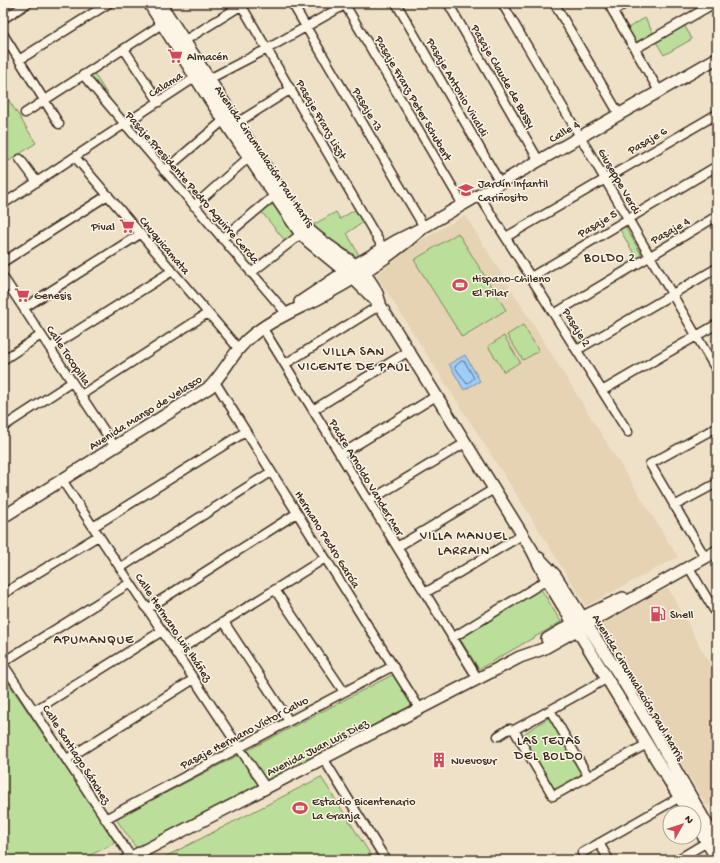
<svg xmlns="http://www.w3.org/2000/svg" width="720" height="863" font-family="'Gochi Hand',sans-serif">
<rect width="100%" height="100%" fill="#efe1c8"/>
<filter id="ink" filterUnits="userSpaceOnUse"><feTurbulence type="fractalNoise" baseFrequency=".025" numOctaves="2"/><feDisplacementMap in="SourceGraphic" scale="8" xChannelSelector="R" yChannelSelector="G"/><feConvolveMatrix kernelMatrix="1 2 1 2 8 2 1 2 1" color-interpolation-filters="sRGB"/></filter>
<g filter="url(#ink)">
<path fill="#e6d3b4" d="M465,215L678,557L586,606L527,511L376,275L418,242Z
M668,588L717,677V799L707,806L600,628L603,623Z"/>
<path fill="#bbdf9a" stroke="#7b845c" d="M645,18L653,33L634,43L626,29Z
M683,23L692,39L664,55L655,40Z
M93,72L114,105L88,75Z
M3,91L36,143L3,165Z
M273,198L296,232L286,242L260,210Z
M356,209L364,222L347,233L361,259L317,231L313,225L336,212L340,219Z
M624,225L642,255L637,259L619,228Z
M458,233L506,310L462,337L414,260Z
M523,325L539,351L523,360L507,335Z
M504,336L520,362L504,372L488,346Z
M541,589L561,622L479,669L460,639Z
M394,674L414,704L137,849L116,819Z
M3,675L101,820L115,843L80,860H3Z
M550,717L554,719L582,769V774L557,789L553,787L523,736L525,733Z
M321,777L374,860H159Z"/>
<path fill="#9dcdf9" stroke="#768ca1" d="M465,355L480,381L464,390L449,364Z"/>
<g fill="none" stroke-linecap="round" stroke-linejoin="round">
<path stroke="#626b76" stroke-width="1" d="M462,361L465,362L474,378L467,384L455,367Z"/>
<g stroke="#3b2a1e" stroke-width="11">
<path id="street" d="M240,3L383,248
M292,3L424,227
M344,3L463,205
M396,3L500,183
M448,3L539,161
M502,3L717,371
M554,3L619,114
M608,3L659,91
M613,11L626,3
M3,19L28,3
M3,34L59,124
M184,41L242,5
M124,49L159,102
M635,49L715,3
M19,60L109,3
M83,75L286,313
M25,113L162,24
M237,123L291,89
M75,157L238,348
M20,159L37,182
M164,171L224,120
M479,195L628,432
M3,204L196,77L208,79L213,77L267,49L348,3
M194,206L249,157
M506,237L717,114
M222,239L274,196
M3,262L108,195
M251,273L301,234
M3,277L115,447
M531,277L717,166
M24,308L140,234
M554,314L717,216
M262,327L478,679
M50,348L172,271
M577,350L717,268
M3,360L41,335
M285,364L380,305
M215,382L420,709
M602,391L717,324
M81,395L208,313
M313,410L409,351
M3,427L72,382
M340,455L436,396
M62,480L266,788
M369,501L465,443
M674,506L717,483
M93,527L245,432
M397,547L494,489
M705,557L650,464L717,427
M688,566L717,615
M120,568L271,472
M275,590L344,692
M425,593L522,535
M3,594L98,536
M147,609L297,513
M224,622L289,721
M452,638L547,580
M176,652L325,558
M3,662L130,583
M3,664L131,857
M550,710L588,776
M34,711L162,631
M514,730L553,796L647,744
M498,736L509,729L514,730L608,678
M323,758L386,860
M67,759L194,679
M105,819L393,666
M599,843L609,860
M582,853L680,797
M677,860L707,842"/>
</g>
<g stroke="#3b2a1e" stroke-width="14">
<path id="secondary" d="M149,3L206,94L298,230L308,241L353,278L380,305L532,550L547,580L689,813
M160,3L301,222C325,251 371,262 380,303
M300,302L355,265L396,241L424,227L717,58
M3,517L210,387C226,370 235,348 254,334C274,318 298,309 321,297C357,278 393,255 424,227
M539,558L555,575L620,676L651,727L717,842
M547,639L589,614L623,598
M694,821L717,859
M126,860L520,657L543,649L717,551"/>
</g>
<use href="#street" stroke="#fcf5e5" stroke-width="8"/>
<use href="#secondary" stroke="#fcf5e5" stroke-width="11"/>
</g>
</g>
<defs>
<g id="supermarket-bare" transform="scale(1.2)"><path d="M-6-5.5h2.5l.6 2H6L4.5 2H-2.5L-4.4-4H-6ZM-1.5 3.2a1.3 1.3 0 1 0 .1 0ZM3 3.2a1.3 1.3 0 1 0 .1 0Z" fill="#d1495b" stroke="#fcf5e5" stroke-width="2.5" paint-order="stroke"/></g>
<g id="school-bare" transform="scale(1.2)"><path d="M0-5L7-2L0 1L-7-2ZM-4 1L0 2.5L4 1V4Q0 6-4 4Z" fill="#d1495b" stroke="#fcf5e5" stroke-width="2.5" paint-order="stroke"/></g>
<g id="stadium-bare" transform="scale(1.2)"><path d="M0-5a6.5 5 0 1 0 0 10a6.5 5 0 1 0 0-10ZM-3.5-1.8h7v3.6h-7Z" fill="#d1495b" stroke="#fcf5e5" stroke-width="2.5" paint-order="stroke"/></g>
<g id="fuel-bare" transform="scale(1.2)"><path d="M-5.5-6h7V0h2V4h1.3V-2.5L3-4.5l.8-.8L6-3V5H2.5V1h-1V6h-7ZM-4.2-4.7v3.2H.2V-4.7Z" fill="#d1495b" stroke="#fcf5e5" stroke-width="2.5" paint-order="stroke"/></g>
<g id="building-bare" transform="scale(1.2)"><path d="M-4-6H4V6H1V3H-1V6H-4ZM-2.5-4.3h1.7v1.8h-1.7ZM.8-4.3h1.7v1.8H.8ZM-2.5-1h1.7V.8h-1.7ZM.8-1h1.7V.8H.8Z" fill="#d1495b" stroke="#fcf5e5" stroke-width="2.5" paint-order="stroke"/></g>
</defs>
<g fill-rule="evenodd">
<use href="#supermarket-bare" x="175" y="56"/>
<use href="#school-bare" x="466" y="190"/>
<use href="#supermarket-bare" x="127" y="226"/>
<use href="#stadium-bare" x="460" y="285"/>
<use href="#supermarket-bare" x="22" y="295"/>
<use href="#fuel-bare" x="658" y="614"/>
<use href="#building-bare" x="439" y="760"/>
<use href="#stadium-bare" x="300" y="808"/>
</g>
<g text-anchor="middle" stroke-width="3" stroke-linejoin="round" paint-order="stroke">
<g font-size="12" fill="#3b2a1e" stroke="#fcf5e5" text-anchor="start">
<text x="187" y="60">Almacén</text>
<text x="478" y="187">Jardín Infantil<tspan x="478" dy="14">Cariñosito</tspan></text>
<text x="115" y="230" text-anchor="end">Pival</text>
<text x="472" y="282">Hispano-Chileno<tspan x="472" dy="14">El Pilar</tspan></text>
<text x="34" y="299">Genesis</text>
<text x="670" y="618">Shell</text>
<text x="451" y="764">Nuevosur</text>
<text x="312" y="805">Estadio Bicentenario<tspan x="312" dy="14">La Granja</tspan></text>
</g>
<g font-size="12" fill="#3b2a1e" stroke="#fcf5e5">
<text transform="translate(504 76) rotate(60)" y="4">Pasaje Claude de Bussy</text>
<text transform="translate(165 84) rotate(-33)" y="4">Calama</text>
<text transform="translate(458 87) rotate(60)" y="4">Pasaje Antonio Vivaldi</text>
<text transform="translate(414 98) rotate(60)" y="4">Pasaje Franz Peter Schubert</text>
<text transform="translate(368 109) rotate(60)" y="4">Pasaje 13</text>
<text transform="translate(322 119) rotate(60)" y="4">Pasaje Franz Liszt</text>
<text transform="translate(564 131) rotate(-30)" y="4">Calle 4</text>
<text transform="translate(647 140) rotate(-30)" y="4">Pasaje 6</text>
<text transform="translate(265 156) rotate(56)" y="4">Avenida Circunvalación Paul Harris</text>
<text transform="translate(620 181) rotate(60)" y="4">Giuseppe Verdi</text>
<text transform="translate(193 187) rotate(49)" y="4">Pasaje Presidente Pedro Aguirre Cerda</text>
<text transform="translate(597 223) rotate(-31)" y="4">Pasaje 5</text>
<text transform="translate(670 230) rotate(-30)" y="4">Pasaje 4</text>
<text transform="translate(165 245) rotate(50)" y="4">Chuquicamata</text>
<text transform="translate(577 327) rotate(58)" y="4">Pasaje 2</text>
<text transform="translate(69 355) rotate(56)" y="4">Calle Tocopilla</text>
<text transform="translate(145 412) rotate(-32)" y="4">Avenida Manso de Velasco</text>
<text transform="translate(367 477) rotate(59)" y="4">Padre Arnoldo Vander Mer</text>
<text transform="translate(328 539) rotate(58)" y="4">Hermano Pedro García</text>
<text transform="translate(174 627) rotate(56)" y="4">Calle Hermano Luis Ibáñez</text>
<text transform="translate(639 687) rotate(59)" y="4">Avenida Circunvalación Paul Harris</text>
<text transform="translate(244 732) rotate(-28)" y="4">Pasaje Hermano Víctor Calvo</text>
<text transform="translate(317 747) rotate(-27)" y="4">Avenida Juan Luis Diez</text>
<text transform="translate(77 754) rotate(57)" y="4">Calle Santiago Sánchez</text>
</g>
<g font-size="13" letter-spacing="1" fill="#3b2a1e" stroke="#fcf5e5">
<text x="610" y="261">BOLDO 2</text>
<text x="354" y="355">VILLA SAN<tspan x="354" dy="15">VICENTE DE PAUL</tspan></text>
<text x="464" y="539">VILLA MANUEL<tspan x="464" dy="15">LARRAIN</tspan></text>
<text x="94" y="643">APUMANQUE</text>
<text x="549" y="744">LAS TEJAS<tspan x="549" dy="15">DEL BOLDO</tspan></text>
</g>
</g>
<rect width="720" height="863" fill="none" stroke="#fcf5e5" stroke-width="16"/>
<rect x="8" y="8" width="704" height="847" fill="none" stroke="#3b2a1e" stroke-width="1.5" filter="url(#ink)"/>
<g transform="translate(682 825) rotate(51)"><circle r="19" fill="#fcf5e5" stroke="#afa495"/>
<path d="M0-3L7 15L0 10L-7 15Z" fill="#d1495b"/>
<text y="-6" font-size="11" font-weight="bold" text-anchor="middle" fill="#3b2a1e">N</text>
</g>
</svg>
